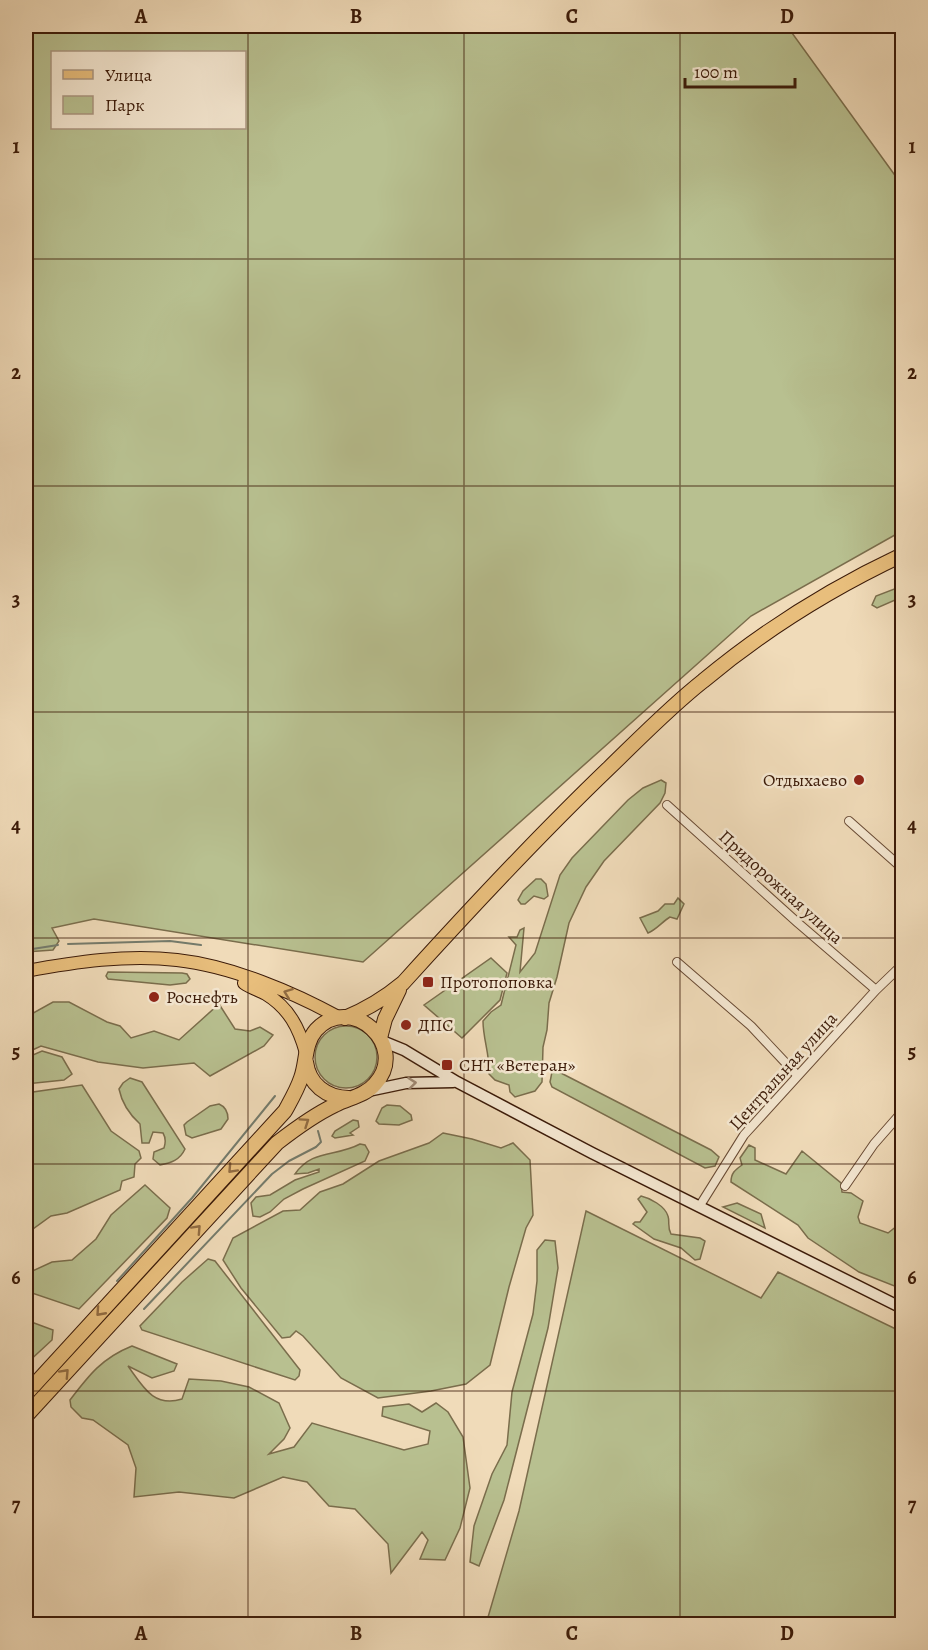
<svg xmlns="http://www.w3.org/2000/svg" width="928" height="1650" font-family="Alegreya,serif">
<rect width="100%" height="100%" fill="#f0dbb9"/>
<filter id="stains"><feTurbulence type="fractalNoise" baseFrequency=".00333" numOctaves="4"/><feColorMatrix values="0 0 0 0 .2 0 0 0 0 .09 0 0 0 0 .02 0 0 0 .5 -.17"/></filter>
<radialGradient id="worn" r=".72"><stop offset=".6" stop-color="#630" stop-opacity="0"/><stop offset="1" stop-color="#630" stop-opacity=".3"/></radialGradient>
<path fill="#b8c090" stroke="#7a6d4c" stroke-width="1.5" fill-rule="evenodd" d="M26,26H787L894,174L902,165V531L751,616L363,962L94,919L52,928L59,941L53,950L26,952ZM52,52H244V128H52Z
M902,586V597L877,608L872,605L876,596Z
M661,780L666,783L665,793L660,803L604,861L586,887L569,923L557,977L549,1003L547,1030L543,1047L542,1082L535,1091L515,1097L510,1092L509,1085L495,1080L489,1074C490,1055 483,1039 483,1021L491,1012L501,1005L516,945L509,937H517L520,930L524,928L520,972L535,953L560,875L572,858L628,800L643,788Z
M536,879H541L546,884L548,896L544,899L534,896L525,904H521L518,900L523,891Z
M678,898L684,904L677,919L670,917C662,922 656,930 648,933L640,918L658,911L665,904H674Z
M491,958L507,973L500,1000L462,1038L424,1005Z
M108,972L182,973L187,974L190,979L186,983L170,985L108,979L106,976Z
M53,1002H69L107,1022L120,1026L131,1038L154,1031L179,1040L219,1004L235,1029L250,1031L260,1027L273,1035L264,1046L210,1076L194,1063L143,1068L98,1062L41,1046L26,1053V1013L28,1016Z
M315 1057a31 31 0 1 1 62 0a31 31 0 1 1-62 0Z
M42,1051L62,1057L72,1074L64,1080L26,1084V1058Z
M557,1071L711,1150L719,1157L715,1166L705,1168L552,1087L550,1082L552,1072Z
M130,1078L142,1082L185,1149C180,1160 171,1163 160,1165L153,1159L154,1152L164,1148C166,1142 166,1138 163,1133L153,1132L149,1143H142L140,1124C129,1114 122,1104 119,1089L123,1083Z
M82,1085L111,1131L139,1151L141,1158L135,1164L134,1177L122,1181L120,1190L67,1213L51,1216L26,1234V1093Z
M219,1104C226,1107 228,1112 228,1119L221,1129L192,1138L186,1135L184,1125L187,1122L210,1106Z
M387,1105L400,1106L411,1115L412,1120L399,1125L379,1124L376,1121L382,1108Z
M353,1120L358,1121L359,1127L350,1133L353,1135L335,1138L332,1136L335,1131Z
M443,1133L472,1139L501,1148L513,1143L530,1160L533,1215L526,1228L509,1287L490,1365L466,1384L431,1391L378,1398L341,1378L303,1336L296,1331L290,1337L282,1338L241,1288L223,1260L233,1238L283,1211L300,1210L320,1192L343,1184L379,1161L429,1143Z
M360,1144L365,1145L369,1152L365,1161L303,1189L284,1199L270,1212L260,1217L253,1216L251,1203L256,1197L270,1195L295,1180L319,1172V1169L308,1173L295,1174C312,1149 336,1157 360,1144Z
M749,1145L755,1148V1160L786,1174L802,1151L841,1183L842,1192L851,1193L863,1201L858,1217L860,1223L888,1233L902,1222V1289L859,1272L808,1238L798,1225L731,1182C731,1173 735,1170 742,1165L740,1158Z
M145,1185L170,1208L167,1218L79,1309L26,1291V1274L52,1262L72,1260L96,1239L111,1215Z
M641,1196C650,1198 665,1206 668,1216C670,1222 667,1227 671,1234L700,1238L705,1241L700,1259L695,1260L681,1248L654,1239L633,1224L635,1222H640L647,1212L638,1199Z
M737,1203L761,1214L765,1228L723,1207Z
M586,1211L761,1298L778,1272L902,1332V1624H486L519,1511Z
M545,1240L555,1241L558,1268L548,1328L504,1500L479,1566L470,1562L474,1526L492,1474L507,1445L512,1392L533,1314L537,1281V1250Z
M208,1259L215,1261L300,1370L299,1376L295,1380L142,1330L140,1326L182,1282Z
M26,1320L53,1330L52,1340L26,1364Z
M132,1346L177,1364L174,1371L152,1378L128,1366C143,1387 154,1408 182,1399L189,1379L221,1381L249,1387L279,1403L290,1428L284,1439L269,1454L294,1447L312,1423L404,1450L428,1444L430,1431L382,1416L383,1407L409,1404L422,1412L436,1403L448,1412L463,1437L470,1488L460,1528L445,1560L420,1559L428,1540L422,1532L391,1573L388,1544L355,1509L329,1506L307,1482L283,1477L234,1498L179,1492L134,1497L136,1468L128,1445L93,1420L82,1418L71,1407L70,1400C89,1375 102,1358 132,1346Z"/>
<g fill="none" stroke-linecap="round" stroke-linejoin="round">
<path stroke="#747b6c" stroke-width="2" d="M68,944L170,941L201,945
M26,950L58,945
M117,1281L192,1198L275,1096
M144,1309L272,1174L289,1161L316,1147L321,1142L318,1131"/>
<g stroke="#684a34" stroke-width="10">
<path id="minor" d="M667,805L798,923L876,990
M849,821L902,868
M677,962L751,1026L797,1075
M845,1186L874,1144L902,1112
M699,1207L744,1135L876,990L902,965"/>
</g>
<g stroke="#3b1a08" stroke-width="13">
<path id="secondary" d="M382,1041L404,1050L457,1082L592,1153L902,1308
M368,1091L406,1083L453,1082"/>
</g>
<g stroke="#3b1a08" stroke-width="14">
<path id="primary" d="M26,971C75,962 127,954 177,960C231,966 293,992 340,1018
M244,983C251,988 259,990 266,994C289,1008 299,1028 306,1053"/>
</g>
<g stroke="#3b1a08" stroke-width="16">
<path id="trunk" d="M345,1018C367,1009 385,998 403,983C470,909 538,836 610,767C640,738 670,707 703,681C763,631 832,588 902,555
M380,1038L385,1019L399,990
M306,1062C309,1084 326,1098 349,1098
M26,1394L285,1111C291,1100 297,1090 301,1078C307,1062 304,1044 316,1030C351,992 410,1046 375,1084C365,1096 348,1098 335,1105C314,1115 295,1129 277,1143L26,1416"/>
</g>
<use href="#minor" stroke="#f5e8d2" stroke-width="8"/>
<use href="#secondary" stroke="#f5e8d2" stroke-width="10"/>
<use href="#primary" stroke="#e8be7c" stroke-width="12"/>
<use href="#trunk" stroke="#e8be7c" stroke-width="14"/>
</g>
<defs><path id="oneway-chevron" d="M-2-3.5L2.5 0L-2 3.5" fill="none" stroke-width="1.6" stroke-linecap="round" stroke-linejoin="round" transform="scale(1.5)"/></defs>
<g stroke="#926c42">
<use href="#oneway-chevron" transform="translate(288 993) rotate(-159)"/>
<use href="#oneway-chevron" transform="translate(305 1122) rotate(-34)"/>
<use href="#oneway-chevron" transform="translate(232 1169) rotate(133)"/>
<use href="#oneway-chevron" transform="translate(197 1229) rotate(-47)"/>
<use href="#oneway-chevron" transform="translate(100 1312) rotate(132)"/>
<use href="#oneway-chevron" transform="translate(65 1373) rotate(-47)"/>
</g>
<use stroke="#a18b77" href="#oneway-chevron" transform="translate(412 1083) rotate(-6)"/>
<path fill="none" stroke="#3b1a08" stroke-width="1.5" stroke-opacity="0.55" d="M248,26V1624M464,26V1624M680,26V1624M26,259H902M26,486H902M26,712H902M26,938H902M26,1164H902M26,1391H902"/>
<g fill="#8f2418" stroke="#f5e8d2" stroke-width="2">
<circle cx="859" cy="780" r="6"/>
<rect x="422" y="976" width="12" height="12" rx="3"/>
<circle cx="154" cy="997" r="6"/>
<circle cx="406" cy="1025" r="6"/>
<rect x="441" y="1059" width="12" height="12" rx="3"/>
</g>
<g text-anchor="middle" stroke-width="5" stroke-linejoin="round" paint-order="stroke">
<g font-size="18" fill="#3b1a08" stroke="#f5e8d2" text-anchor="start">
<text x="847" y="786" text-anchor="end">Отдыхаево</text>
<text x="440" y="988">Протопоповка</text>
<text x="166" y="1003">Роснефть</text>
<text x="418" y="1031">ДПС</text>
<text x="459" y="1071">СНТ «Ветеран»</text>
</g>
<g font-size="18" fill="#3b1a08" stroke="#f5e8d2">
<text transform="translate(781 887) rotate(42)" y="6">Придорожная улица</text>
<text transform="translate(783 1071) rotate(-48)" y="6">Центральная улица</text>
</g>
</g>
<rect width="928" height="1650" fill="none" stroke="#f0dbb9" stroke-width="66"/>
<rect x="51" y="51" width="195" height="78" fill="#f5e8d2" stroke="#ab9681" stroke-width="1.5"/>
<rect x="63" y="70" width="30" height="9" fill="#e8be7c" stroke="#ab9681" stroke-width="1.5"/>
<text x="105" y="81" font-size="18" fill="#3b1a08">Улица</text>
<rect x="63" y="96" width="30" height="18" fill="#b8c090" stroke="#ab9681" stroke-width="1.5"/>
<text x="105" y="111" font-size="18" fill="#3b1a08">Парк</text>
<path d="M685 78v9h110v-9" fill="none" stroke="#3b1a08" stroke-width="3"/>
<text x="694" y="78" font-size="18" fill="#3b1a08" stroke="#f5e8d2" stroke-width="4.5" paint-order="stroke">100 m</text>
<rect x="33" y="33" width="862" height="1584" fill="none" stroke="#3b1a08" stroke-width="2"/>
<g font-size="20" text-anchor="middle" font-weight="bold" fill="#3b1a08">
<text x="141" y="23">A</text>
<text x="356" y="23">B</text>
<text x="572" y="23">C</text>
<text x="787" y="23">D</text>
<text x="16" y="153">1</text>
<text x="912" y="153">1</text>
<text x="16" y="379">2</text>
<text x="912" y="379">2</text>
<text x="16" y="606">3</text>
<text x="912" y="606">3</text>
<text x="16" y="832">4</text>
<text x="912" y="832">4</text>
<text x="16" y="1058">5</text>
<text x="912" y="1058">5</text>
<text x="16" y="1284">6</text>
<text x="912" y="1284">6</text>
<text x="16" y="1511">7</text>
<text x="912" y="1511">7</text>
<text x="141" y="1640">A</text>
<text x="356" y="1640">B</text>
<text x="572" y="1640">C</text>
<text x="787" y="1640">D</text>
</g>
<rect width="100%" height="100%" filter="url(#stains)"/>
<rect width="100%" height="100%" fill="url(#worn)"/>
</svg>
